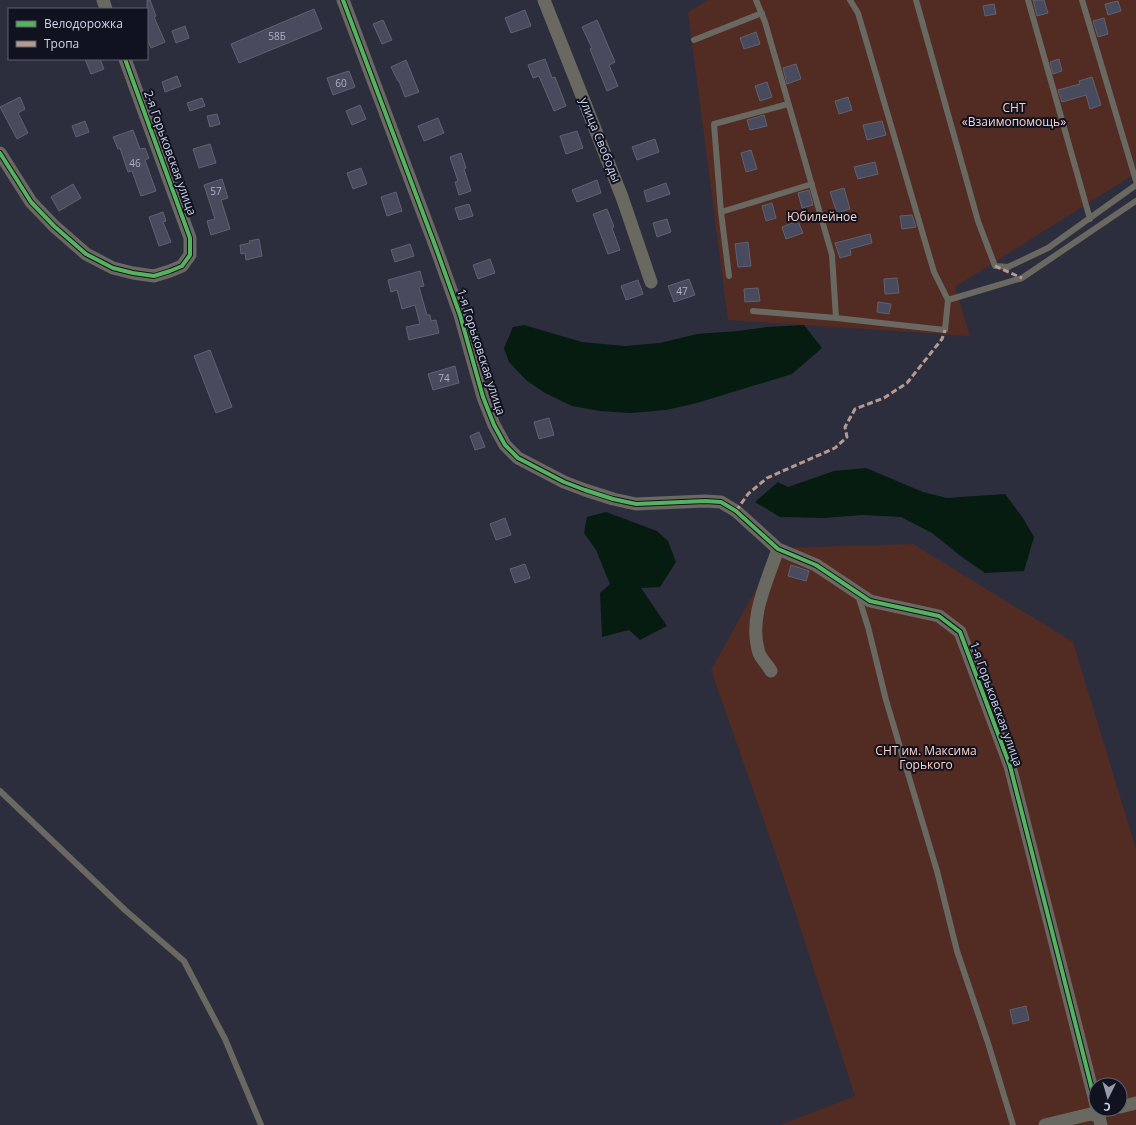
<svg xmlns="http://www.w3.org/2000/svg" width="1136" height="1125" font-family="'Open Sans',sans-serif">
<rect width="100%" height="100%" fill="#2c2e3e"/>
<path fill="#522b22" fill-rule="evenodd" d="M708,0H1136V173L955,287L970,336L728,320L688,12Z
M913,544L1073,642L1136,849V1125H780L855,1096L784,878L711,670L779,548ZM1096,1085H1120V1109H1096Z"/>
<path fill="#061c10" d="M524,325L582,342L625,346L660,343L697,334L738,331L767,327L804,325L822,348L792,374L697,403L666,410L630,413L600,411L572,406L545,393L526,380L509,362L504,348L513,327Z
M866,468L923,492L947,498L1005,494L1023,518L1034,537L1024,571L985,573L962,557L932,533L901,517L862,515L825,518L780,517L755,502L778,482L788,487L834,471Z
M606,512L657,531L668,541L676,562L660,587L641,588L667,626L640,640L629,630L602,637L600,593L610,584L596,550L584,533L587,517Z"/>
<path fill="#484a5d" stroke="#606270" d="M147,0H150L156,16L154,17L165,42L151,48L147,39Z
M1033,0H1044L1048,13L1037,16Z
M1118,1L1121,11L1108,15L1105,4Z
M994,4L996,14L985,16L983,6Z
M314,9L322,29L239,63L231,44Z
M525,10L531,26L511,33L505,18Z
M1104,18L1108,34L1098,37L1093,21Z
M383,20L392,40L382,44L373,24Z
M597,20L615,62L609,65L618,86L607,91L590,49L592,48L582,27Z
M185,26L189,38L176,43L172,31Z
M756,32L760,44L744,49L740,38Z
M85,59H100L104,69L91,74Z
M545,59L552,78L555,77L566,106L554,111L539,76L533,78L528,65Z
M1059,59L1062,71L1053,74L1050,62Z
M406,60L419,92L405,97L399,81H398L391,67Z
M796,64L801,79L787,84L783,68Z
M349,71L355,87L333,95L327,78Z
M177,76L181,86L165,92L162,82Z
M1092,77L1101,105L1090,109L1086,95L1062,102L1058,90L1080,84L1079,81Z
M767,82L772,97L760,101L755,86Z
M20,97L25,109L18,113L28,133L17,139L0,107Z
M848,97L852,110L839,114L835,101Z
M202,98L205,106L190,111L187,103Z
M360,105L366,119L352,125L346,111Z
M217,114L220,124L210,127L207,116Z
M764,115L767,126L750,130L747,120Z
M438,118L444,133L424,141L418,126Z
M85,121L89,132L76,137L72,126Z
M882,121L886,135L867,140L863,125Z
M133,130L140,149L145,148L149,158L145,160L156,191L141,196L132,171L128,172L120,148L118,149L113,137Z
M577,131L583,148L566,154L560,136Z
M655,139L659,152L637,160L632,147Z
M210,144L216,163L199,168L193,149Z
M751,150L757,169L746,172L741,153Z
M461,153L466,168L464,169L471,191L459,195L455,182L458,181L450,157Z
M875,162L878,174L858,179L854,167Z
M361,168L367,184L353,189L347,173Z
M222,179L228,198L221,200L230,229L211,235L207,221L215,219L204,185Z
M597,180L601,193L577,202L572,190Z
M666,183L670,194L647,202L644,191Z
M73,184L81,198L59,211L51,197Z
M844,188L850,209L837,213L830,192Z
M809,190L813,205L802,208L798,193Z
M396,192L402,211L387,216L381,197Z
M772,203L776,218L766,221L762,206Z
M469,204L473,216L459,220L455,208Z
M607,209L614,227L612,228L620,250L608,254L593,214Z
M163,212L166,221L163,222L171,242L159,246L149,217Z
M912,215L916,227L902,229L900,216Z
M667,219L671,232L657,237L653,223Z
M798,221L803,233L786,239L782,227Z
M870,234L872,243L850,249L851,255L840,258L835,243Z
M259,239L262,256L246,260L245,253L241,254L240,245L250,243L249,241Z
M748,242L751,266L738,267L735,244Z
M410,244L414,256L395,262L391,250Z
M490,259L495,273L478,279L473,265Z
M420,271L424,286L419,287L427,315H430L431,321L436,320L439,333L409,340L406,327L420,324L415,305L402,309L397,290L391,292L388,280Z
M897,278L899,293L885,294L884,279Z
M689,279L695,295L674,302L668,286Z
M638,280L643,294L626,300L621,286Z
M758,288L760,301L745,302L744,289Z
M878,302L891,304L889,314L877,312Z
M210,350L232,407L216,413L194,356Z
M455,366L459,383L433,390L428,374Z
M549,418L554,435L539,439L534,422Z
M479,432L485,447L475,450L470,436Z
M505,518L511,535L496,540L490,524Z
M525,564L530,578L515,583L510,569Z
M791,565L809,571L806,581L788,576Z
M1026,1006L1029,1020L1013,1024L1010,1010Z"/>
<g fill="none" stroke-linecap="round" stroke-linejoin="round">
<path stroke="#696861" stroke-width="6" d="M756,0L765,22L832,255L836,318
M850,0L858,13L934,272L948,300L1022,278L1136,201
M916,0L978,221L995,266L1008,267L1048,248L1136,185
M1028,0L1090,219
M1082,0L1136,181
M694,40L762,13
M721,212L812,184
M729,276L721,212L714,124L788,104
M753,311L836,318L945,330L948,300
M858,595L868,627L886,700L937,871L957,951L988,1043L1013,1125
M0,791L125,910L184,961L225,1039L261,1125"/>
<path stroke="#696861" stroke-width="13" d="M103,0L106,9
M343,0L436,248L460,315L483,397L494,425L505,445L518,458L564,482L585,490L613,499L636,504L705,501L721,502L736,511L778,549L816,565L870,601L939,616L960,632L1010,766L1096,1105
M544,0L622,197L651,282
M0,153L31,202L54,226L86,254L113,268L133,273L154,276L170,271L182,266L190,255V238L125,59
M771,671C768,665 761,659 759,653C748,618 767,582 778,549
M1120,1107L1136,1103
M1097,1109L1101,1125
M1045,1125L1111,1109"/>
<path stroke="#b69a8f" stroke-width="3" stroke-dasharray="6 3" stroke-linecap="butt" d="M995,266L1022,278
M736,511L748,494L767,478L835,448L847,437L845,427L855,409L884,398L907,383L942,339L945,330"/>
<g stroke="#10121f" stroke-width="6">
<path id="cycleway" d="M343,0L436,248L460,315L483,397L494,425L505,445L518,458L564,482L585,490L613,499L636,504L705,501L721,502L736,511L778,549L816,565L870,601L939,616L960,632L1010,766L1096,1105
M0,153L31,202L54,226L86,254L113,268L133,273L154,276L170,271L182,266L190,255V238L125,59"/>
</g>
<use href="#cycleway" stroke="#56b35d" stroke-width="4"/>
</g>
<g text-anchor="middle" stroke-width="4" stroke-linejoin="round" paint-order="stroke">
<g font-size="10" fill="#aeb2c5">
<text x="277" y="40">58Б</text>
<text x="341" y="87">60</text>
<text x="135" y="167">46</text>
<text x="216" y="195">57</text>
<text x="682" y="295">47</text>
<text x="444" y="382">74</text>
</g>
<g font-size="12" fill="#fed1c4" stroke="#10121f">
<text x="1014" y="112">СНТ<tspan x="1014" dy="14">«Взаимопомощь»</tspan></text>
<text x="822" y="221">Юбилейное</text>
<text x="926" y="755">СНТ им. Максима<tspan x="926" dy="14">Горького</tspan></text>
</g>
<g font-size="12" fill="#d0d4e8" stroke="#10121f">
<text transform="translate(600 140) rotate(68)" y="4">улица Свободы</text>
<text transform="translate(170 153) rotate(70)" y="4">2-я Горьковская улица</text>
<text transform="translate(481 352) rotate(72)" y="4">1-я Горьковская улица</text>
<text transform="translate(996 704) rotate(70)" y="4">1-я Горьковская улица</text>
</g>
</g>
<rect x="8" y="8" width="140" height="52" fill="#10121f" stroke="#5d606f"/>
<rect x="16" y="21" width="20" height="6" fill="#56b35d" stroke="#5d606f"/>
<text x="44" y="28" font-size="12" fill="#d0d4e8">Велодорожка</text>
<rect x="16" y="41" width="20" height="6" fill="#b69a8f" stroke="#5d606f"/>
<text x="44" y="48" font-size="12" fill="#d0d4e8">Тропа</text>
<g transform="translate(1108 1097) rotate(185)"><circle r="19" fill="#10121f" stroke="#5d606f"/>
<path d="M0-3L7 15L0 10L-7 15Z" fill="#979aac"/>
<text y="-6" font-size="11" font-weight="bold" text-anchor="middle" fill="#d0d4e8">С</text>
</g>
</svg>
